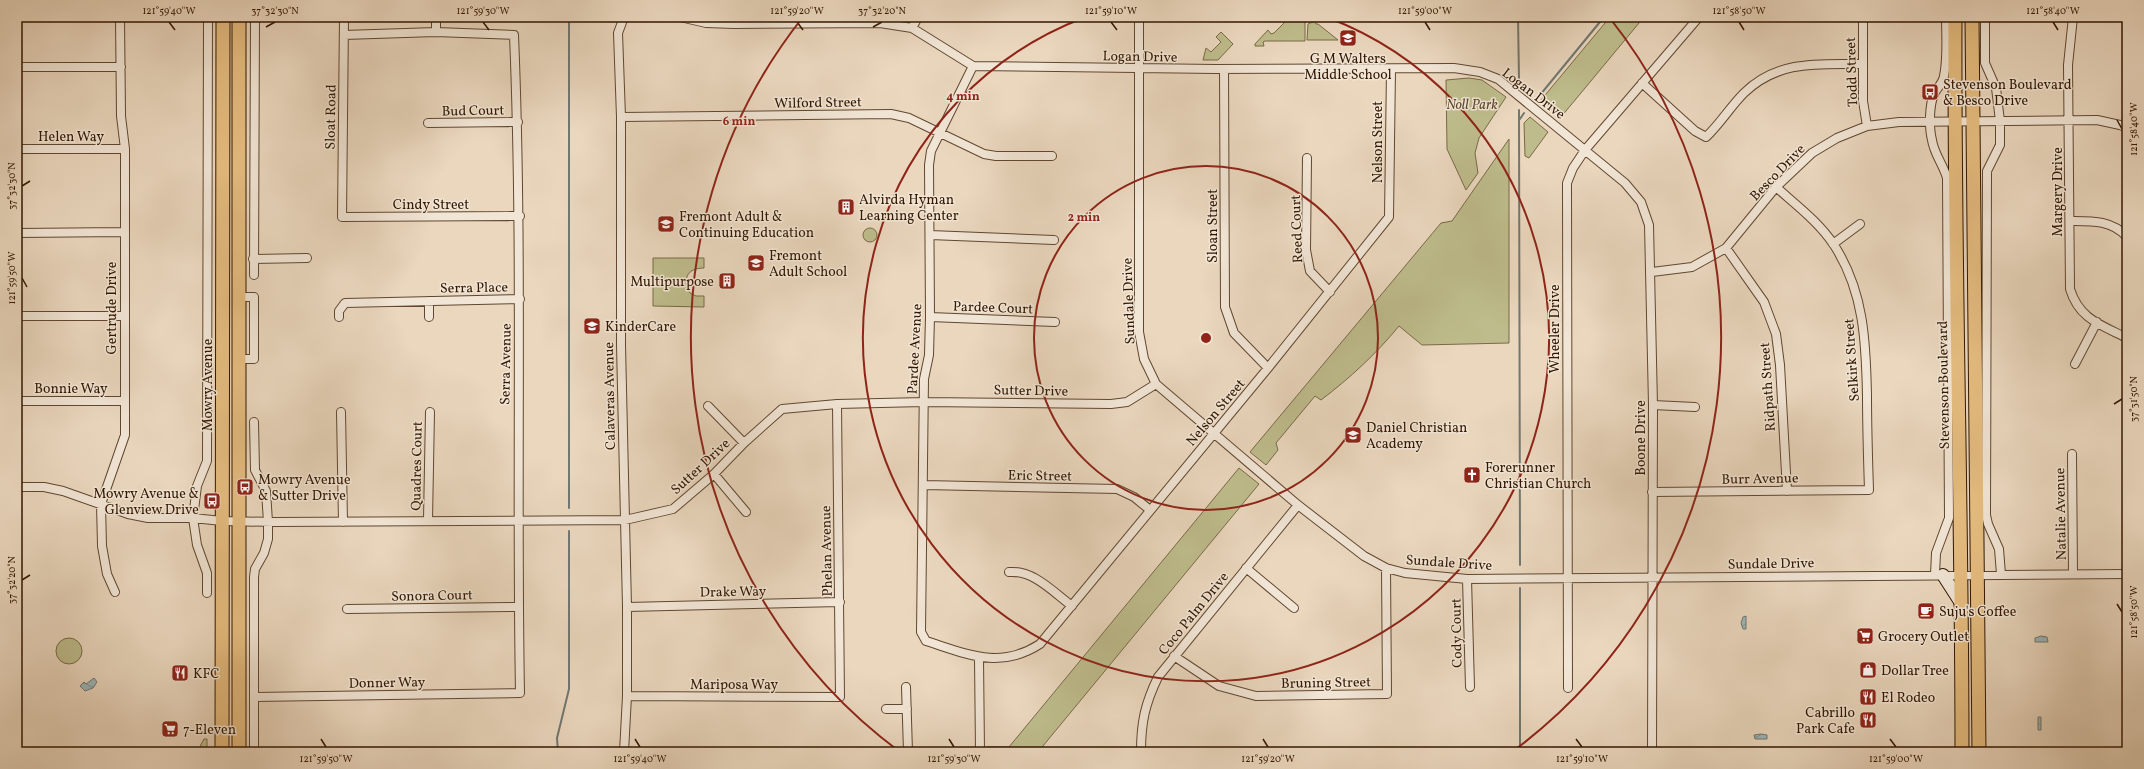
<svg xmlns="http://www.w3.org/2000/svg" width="2144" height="769" font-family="Vollkorn,serif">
<defs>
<pattern id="water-waves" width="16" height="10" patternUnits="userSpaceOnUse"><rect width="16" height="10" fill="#9bb7bb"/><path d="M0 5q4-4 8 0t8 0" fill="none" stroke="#7f9496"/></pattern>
</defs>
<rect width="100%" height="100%" fill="#ead7be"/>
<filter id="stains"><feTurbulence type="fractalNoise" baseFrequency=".005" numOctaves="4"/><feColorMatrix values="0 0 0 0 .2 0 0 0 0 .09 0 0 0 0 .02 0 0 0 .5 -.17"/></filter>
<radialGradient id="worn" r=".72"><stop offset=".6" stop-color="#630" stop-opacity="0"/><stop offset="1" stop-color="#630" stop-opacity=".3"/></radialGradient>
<path fill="#bebc8c" stroke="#786a46" d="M1290,17H1305V41H1265L1263,42L1264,46H1255V44L1268,30L1271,34L1274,33Z
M1610,17H1644L1561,117L1541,100Z
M1315,21L1316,24H1318L1338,40H1307L1308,24Z
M1221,32L1233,44L1218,60H1203L1206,48L1211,52L1221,42L1216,37Z
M1469,78L1482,80L1506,97L1479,138L1475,153L1478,173L1466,190L1447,149L1446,80Z
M1530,117L1548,132L1529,158L1525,156L1524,123Z
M1509,139V343L1422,345L1399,326C1376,354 1350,378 1321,400L1315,396L1276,443L1278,450L1266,465L1250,452L1441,223L1452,221Z
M863 235a7 7 0 1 1 14 0a7 7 0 1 1-14 0Z
M653,258H704V268C687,268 682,279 690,293L696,296H704V307L653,306Z
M1239,468L1259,484L1038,752H987V747H1009Z
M56 651a13 13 0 1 1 26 0a13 13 0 1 1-26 0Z
M204,739H207V752H197Z"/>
<path fill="url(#water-waves)" stroke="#717771" d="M1746,616V629H1743L1741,623L1743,617Z
M2041,636L2047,637L2048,642H2035V638Z
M94,678L97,682L93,688L85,691L80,686L84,682L86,684Z
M2038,717H2041V730H2038Z
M1761,734L1767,735V739H1755L1754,735Z"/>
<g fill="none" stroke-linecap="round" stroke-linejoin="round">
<path stroke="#717771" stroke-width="2" d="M1518,17L1519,79
M1540,95L1604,17
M1519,110L1520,565
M1520,119L1524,113
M569,508V17
M1520,588V752
M558,752L557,738L569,689V531"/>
<g stroke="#614730" stroke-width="10">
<path id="street" d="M344,17L342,217L520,216
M624,17L618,33L621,117V345L627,607V696L624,752
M680,17L706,23L734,24L880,23L912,28L973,66L1216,69L1454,68L1480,72L1498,79L1625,183L1641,202L1649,225L1653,405L1652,752
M1139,17V332L1144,359L1156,384L1298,505L1364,556L1386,568L1405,573L1467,579L2127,574
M1863,17V101L1867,126
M1985,17V63L1996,88L2000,121V145L1987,171L1986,515L1988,524L1999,549L2001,574
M2073,17L2068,65L2070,289C2079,319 2101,325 2127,338
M912,28L918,17
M436,32V17
M973,66L931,151L929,165L930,317L929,355L924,379L921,632L926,641C967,654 1000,670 1040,644L1268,368L1389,217L1391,69
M17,67H121
M1224,69L1225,307L1234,333L1268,368
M1642,83L1695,131L1706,137C1720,124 1730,107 1744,93C1778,60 1818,64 1862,64
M621,117L891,114L909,118L984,154L996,156H1052
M428,123L518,122
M17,149H125
M1307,158L1306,250L1310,271L1330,292
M2071,221C2091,221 2112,220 2127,237
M17,233L124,232
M930,235L1054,240
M1833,244L1860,224
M1726,248L1764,302L1776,334L1780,365L1787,491
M253,259L307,258
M1652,272L1692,267L1726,248L1776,187L1812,153L1837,138L1867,126L1899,122L2097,120L2120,125L2127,128
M254,275L255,17
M240,297H254V359H240
M17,316H124
M339,317V311L345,303L520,299
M429,317V301
M930,317L1055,322
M2075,364L2097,322
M17,401H124
M1653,405L1695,407
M708,406L744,443
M341,412L343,522
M2072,454L2073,574
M714,474L746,512
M924,485L1117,489L1134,497L1150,510
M17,487H44L63,491L128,514L148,518H193L222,521L274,522L625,520L673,509L714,474L744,443L782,409L837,404L924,402L1111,404L1127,402L1156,384
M1652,492L1869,490C1868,459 1867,427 1867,396C1866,342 1864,291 1834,245C1819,222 1796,205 1776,187
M428,520L430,412
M1246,568L1294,608
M1009,572C1034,570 1053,592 1072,606
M1935,575L1936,553L1949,518L1947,178C1943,164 1934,154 1932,140C1929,128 1929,106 1934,94C1937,88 1943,83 1944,76C1948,57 1946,36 1946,17
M1467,579L1470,687
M115,592L107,574L102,546L101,504L125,435V149L121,116L120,17
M207,593V573L197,545L193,518L197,486L207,461L208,17
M627,607L840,602
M347,609L518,607
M1174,656L1219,686L1256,696L1387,694L1386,568
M979,658L980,752
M906,687L908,752
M1568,688L1567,183L1573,168L1585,150L1699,17
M627,696L840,697L837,404
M254,697L520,693C516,474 523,254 514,35L436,32L344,35
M886,709H907
M254,752V577L255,569L264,553L268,539V522L266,491L255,470L254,422
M1141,752C1141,722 1145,704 1158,677L1298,505"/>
</g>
<g stroke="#331701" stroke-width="14">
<path id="secondary" d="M1943,575L1961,603"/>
</g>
<g stroke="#331701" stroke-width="15">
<path id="primary" d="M1955,17C1954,262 1962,507 1962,752
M1972,17L1979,752
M222,752L223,17
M239,752V17"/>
</g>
<use href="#street" stroke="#f1e5d5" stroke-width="8"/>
<use href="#secondary" stroke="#f1e5d5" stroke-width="12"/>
<use href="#primary" stroke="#e5bc7f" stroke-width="13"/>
</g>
<path fill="none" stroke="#331701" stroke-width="1.5" d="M169,22L175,30M483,22L489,30M797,22L803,30M1111,22L1117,30M1425,22L1430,30M1739,22L1744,30M2053,22L2058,30M266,27L275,22M873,27L882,22M2117,120L2122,129M22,186L30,181M22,278L27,287M2114,404L2122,399M22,580L30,575M2117,604L2122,612M321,739L326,747M635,739L640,747M949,739L954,747M1263,739L1268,747M1576,739L1582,747M1890,739L1896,747"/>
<g fill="none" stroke="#8f2418" stroke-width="2">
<circle cx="1206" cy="338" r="172"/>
<path d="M1329 18A343 343 0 1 1 1083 18"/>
<path d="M900 752A515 515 0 0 1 803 17M1609 17A515 515 0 0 1 1512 752"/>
</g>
<defs>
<g id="school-square" transform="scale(0.9)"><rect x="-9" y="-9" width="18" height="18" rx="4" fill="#8f2418" stroke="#f1e5d5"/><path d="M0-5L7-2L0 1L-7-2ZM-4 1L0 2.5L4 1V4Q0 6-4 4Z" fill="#fff"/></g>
<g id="bus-square" transform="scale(0.9)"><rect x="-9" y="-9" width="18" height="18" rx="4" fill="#8f2418" stroke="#f1e5d5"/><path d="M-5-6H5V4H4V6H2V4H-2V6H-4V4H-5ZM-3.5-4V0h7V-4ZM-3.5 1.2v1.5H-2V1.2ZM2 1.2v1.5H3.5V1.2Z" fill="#fff"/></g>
<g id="building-square" transform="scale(0.9)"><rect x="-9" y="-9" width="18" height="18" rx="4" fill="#8f2418" stroke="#f1e5d5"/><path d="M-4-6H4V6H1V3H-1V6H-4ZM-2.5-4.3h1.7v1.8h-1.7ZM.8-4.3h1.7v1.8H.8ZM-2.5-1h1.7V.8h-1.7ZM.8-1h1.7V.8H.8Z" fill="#fff"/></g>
<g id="university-square" transform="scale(0.9)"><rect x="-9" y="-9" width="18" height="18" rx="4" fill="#8f2418" stroke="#f1e5d5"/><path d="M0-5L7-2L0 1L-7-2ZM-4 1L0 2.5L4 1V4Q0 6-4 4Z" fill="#fff"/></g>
<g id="church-square" transform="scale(0.9)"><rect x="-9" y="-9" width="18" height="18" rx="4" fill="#8f2418" stroke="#f1e5d5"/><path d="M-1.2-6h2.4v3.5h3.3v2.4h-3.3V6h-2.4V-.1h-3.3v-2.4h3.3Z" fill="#fff"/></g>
<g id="cafe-square" transform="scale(0.9)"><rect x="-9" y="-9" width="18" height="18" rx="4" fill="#8f2418" stroke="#f1e5d5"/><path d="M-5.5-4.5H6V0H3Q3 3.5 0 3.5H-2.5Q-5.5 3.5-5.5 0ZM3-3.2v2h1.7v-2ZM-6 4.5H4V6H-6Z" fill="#fff"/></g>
<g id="supermarket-square" transform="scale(0.9)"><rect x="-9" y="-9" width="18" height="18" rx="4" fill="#8f2418" stroke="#f1e5d5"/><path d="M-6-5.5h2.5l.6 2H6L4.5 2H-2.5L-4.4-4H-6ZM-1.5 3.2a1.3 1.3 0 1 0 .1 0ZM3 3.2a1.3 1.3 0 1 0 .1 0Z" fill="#fff"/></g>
<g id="shop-square" transform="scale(0.9)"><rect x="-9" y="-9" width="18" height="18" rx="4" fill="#8f2418" stroke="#f1e5d5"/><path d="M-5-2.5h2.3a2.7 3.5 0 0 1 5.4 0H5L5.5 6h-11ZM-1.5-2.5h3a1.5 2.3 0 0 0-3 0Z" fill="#fff"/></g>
<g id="restaurant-square" transform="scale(0.9)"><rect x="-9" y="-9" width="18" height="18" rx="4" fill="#8f2418" stroke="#f1e5d5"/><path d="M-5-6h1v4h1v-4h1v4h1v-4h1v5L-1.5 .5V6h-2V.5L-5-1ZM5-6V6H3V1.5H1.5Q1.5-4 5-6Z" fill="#fff"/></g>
</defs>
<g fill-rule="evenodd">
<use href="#school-square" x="1348" y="38"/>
<use href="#bus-square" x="1930" y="92"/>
<use href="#building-square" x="846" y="207"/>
<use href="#university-square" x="666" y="224"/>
<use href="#school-square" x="756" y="263"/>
<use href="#building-square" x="727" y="281"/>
<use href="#school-square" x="592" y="326"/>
<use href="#school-square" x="1353" y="435"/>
<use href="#church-square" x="1472" y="475"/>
<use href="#bus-square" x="245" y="487"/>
<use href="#bus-square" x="212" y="501"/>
<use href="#cafe-square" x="1926" y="611"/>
<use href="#supermarket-square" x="1865" y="636"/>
<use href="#shop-square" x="1868" y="670"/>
<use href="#restaurant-square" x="180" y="673"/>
<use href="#restaurant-square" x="1868" y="697"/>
<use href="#restaurant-square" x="1868" y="720"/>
<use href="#supermarket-square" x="170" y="729"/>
</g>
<g text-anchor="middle" stroke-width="3" stroke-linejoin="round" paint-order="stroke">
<g font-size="14" fill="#331701" stroke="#f1e5d5">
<text transform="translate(1140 56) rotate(1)" y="5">Logan Drive</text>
<text transform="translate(1851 72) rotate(-92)" y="5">Todd Street</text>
<text transform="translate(1534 93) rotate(37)" y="5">Logan Drive</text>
<text transform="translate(818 102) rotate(-1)" y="5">Wilford Street</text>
<text transform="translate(473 110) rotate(-1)" y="5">Bud Court</text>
<text transform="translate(330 117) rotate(-89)" y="5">Sloat Road</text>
<text x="71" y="141">Helen Way</text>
<text transform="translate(1377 142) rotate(-90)" y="5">Nelson Street</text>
<text transform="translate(1777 172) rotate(-46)" y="5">Besco Drive</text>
<text transform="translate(2057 192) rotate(-90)" y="5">Margery Drive</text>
<text x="431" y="209">Cindy Street</text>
<text transform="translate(1212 226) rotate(-90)" y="5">Sloan Street</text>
<text transform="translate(1296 229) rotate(-92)" y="5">Reed Court</text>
<text transform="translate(474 287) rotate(-1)" y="5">Serra Place</text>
<text transform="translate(1128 301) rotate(-92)" y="5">Sundale Drive</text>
<text transform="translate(993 307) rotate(2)" y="5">Pardee Court</text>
<text transform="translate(111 308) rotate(-90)" y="5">Gertrude Drive</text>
<text transform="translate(1554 329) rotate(-90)" y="5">Wheeler Drive</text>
<text transform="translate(914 349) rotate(-87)" y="5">Pardee Avenue</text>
<text transform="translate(1851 360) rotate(-94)" y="5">Selkirk Street</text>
<text transform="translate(505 364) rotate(-89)" y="5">Serra Avenue</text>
<text transform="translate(207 385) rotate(-90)" y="5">Mowry Avenue</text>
<text transform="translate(1943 385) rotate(-91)" y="5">Stevenson Boulevard</text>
<text transform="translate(1767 387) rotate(-94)" y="5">Ridpath Street</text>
<text x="71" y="393">Bonnie Way</text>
<text transform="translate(1031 390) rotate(1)" y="5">Sutter Drive</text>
<text transform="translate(609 396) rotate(-91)" y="5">Calaveras Avenue</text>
<text transform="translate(1215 412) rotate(-50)" y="5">Nelson Street</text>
<text transform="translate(1640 438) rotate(-90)" y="5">Boone Drive</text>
<text transform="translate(416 466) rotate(-89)" y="5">Quadres Court</text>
<text transform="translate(700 466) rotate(-43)" y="5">Sutter Drive</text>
<text transform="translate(1040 475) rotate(1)" y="5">Eric Street</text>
<text transform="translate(1760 478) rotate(-1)" y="5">Burr Avenue</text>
<text transform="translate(2060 514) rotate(-91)" y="5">Natalie Avenue</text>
<text transform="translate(826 551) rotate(-91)" y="5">Phelan Avenue</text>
<text transform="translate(1449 562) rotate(4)" y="5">Sundale Drive</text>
<text transform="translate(1771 563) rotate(-1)" y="5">Sundale Drive</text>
<text transform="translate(733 591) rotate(-1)" y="5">Drake Way</text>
<text transform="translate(432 595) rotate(-1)" y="5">Sonora Court</text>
<text transform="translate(1193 613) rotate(-51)" y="5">Coco Palm Drive</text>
<text transform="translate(1456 633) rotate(-91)" y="5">Cody Court</text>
<text transform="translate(387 682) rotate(-1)" y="5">Donner Way</text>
<text transform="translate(1326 682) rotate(-1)" y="5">Bruning Street</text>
<text x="734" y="689">Mariposa Way</text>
</g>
<g font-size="14" fill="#331701" stroke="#f1e5d5" text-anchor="start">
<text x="1348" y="63" text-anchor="middle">G M Walters<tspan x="1348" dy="16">Middle School</tspan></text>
<text x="1943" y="89">Stevenson Boulevard<tspan x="1943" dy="16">&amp; Besco Drive</tspan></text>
<text x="859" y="204">Alvirda Hyman<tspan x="859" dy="16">Learning Center</tspan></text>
<text x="679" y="221">Fremont Adult &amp;<tspan x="679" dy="16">Continuing Education</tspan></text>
<text x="769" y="260">Fremont<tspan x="769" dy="16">Adult School</tspan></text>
<text x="714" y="286" text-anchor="end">Multipurpose</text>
<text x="605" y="331">KinderCare</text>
<text x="1366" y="432">Daniel Christian<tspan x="1366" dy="16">Academy</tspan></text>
<text x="1485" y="472">Forerunner<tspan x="1485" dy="16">Christian Church</tspan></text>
<text x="258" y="484">Mowry Avenue<tspan x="258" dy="16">&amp; Sutter Drive</tspan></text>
<text x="199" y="498" text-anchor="end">Mowry Avenue &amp;<tspan x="199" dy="16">Glenview Drive</tspan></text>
<text x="1939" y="616">Suju's Coffee</text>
<text x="1878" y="641">Grocery Outlet</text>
<text x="1881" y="675">Dollar Tree</text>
<text x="193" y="678">KFC</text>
<text x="1881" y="702">El Rodeo</text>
<text x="1855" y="717" text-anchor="end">Cabrillo<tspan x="1855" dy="16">Park Cafe</tspan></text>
<text x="183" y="734">7-Eleven</text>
</g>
<g font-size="14" font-style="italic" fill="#5d492b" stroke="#f1e5d5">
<text x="1472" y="109">Noll Park</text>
</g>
</g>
<circle cx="1206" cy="338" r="6" fill="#8f2418" stroke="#f1e5d5" stroke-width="2"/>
<g font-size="12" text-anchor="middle" font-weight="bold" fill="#8f2418" stroke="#f1e5d5" stroke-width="3" stroke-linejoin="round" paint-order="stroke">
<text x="963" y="100">4 min</text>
<text x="739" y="125">6 min</text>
<text x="1084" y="221">2 min</text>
</g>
<rect width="2144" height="769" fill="none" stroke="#ead7be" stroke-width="44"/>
<rect x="22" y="22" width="2100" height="725" fill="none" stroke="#331701" stroke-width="1.5"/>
<g font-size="10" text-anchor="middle" fill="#331701">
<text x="169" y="14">121°59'40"W</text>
<text x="275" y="14">37°32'30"N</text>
<text x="483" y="14">121°59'30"W</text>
<text x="797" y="14">121°59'20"W</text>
<text x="882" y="14">37°32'20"N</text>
<text x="1111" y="14">121°59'10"W</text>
<text x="1425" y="14">121°59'00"W</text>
<text x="1739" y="14">121°58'50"W</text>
<text x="2053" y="14">121°58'40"W</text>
<text transform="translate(2133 129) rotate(-90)" y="4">121°58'40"W</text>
<text transform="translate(11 186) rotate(-90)" y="4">37°32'30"N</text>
<text transform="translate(11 278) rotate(-90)" y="4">121°59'50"W</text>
<text transform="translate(2133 399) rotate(-90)" y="4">37°31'50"N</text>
<text transform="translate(11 580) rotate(-90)" y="4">37°32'20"N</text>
<text transform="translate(2133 612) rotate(-90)" y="4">121°58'50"W</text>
<text x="326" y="762">121°59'50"W</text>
<text x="640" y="762">121°59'40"W</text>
<text x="954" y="762">121°59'30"W</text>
<text x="1268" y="762">121°59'20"W</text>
<text x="1582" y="762">121°59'10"W</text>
<text x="1896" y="762">121°59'00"W</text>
</g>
<rect width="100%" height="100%" filter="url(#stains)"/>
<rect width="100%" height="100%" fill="url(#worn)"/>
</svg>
